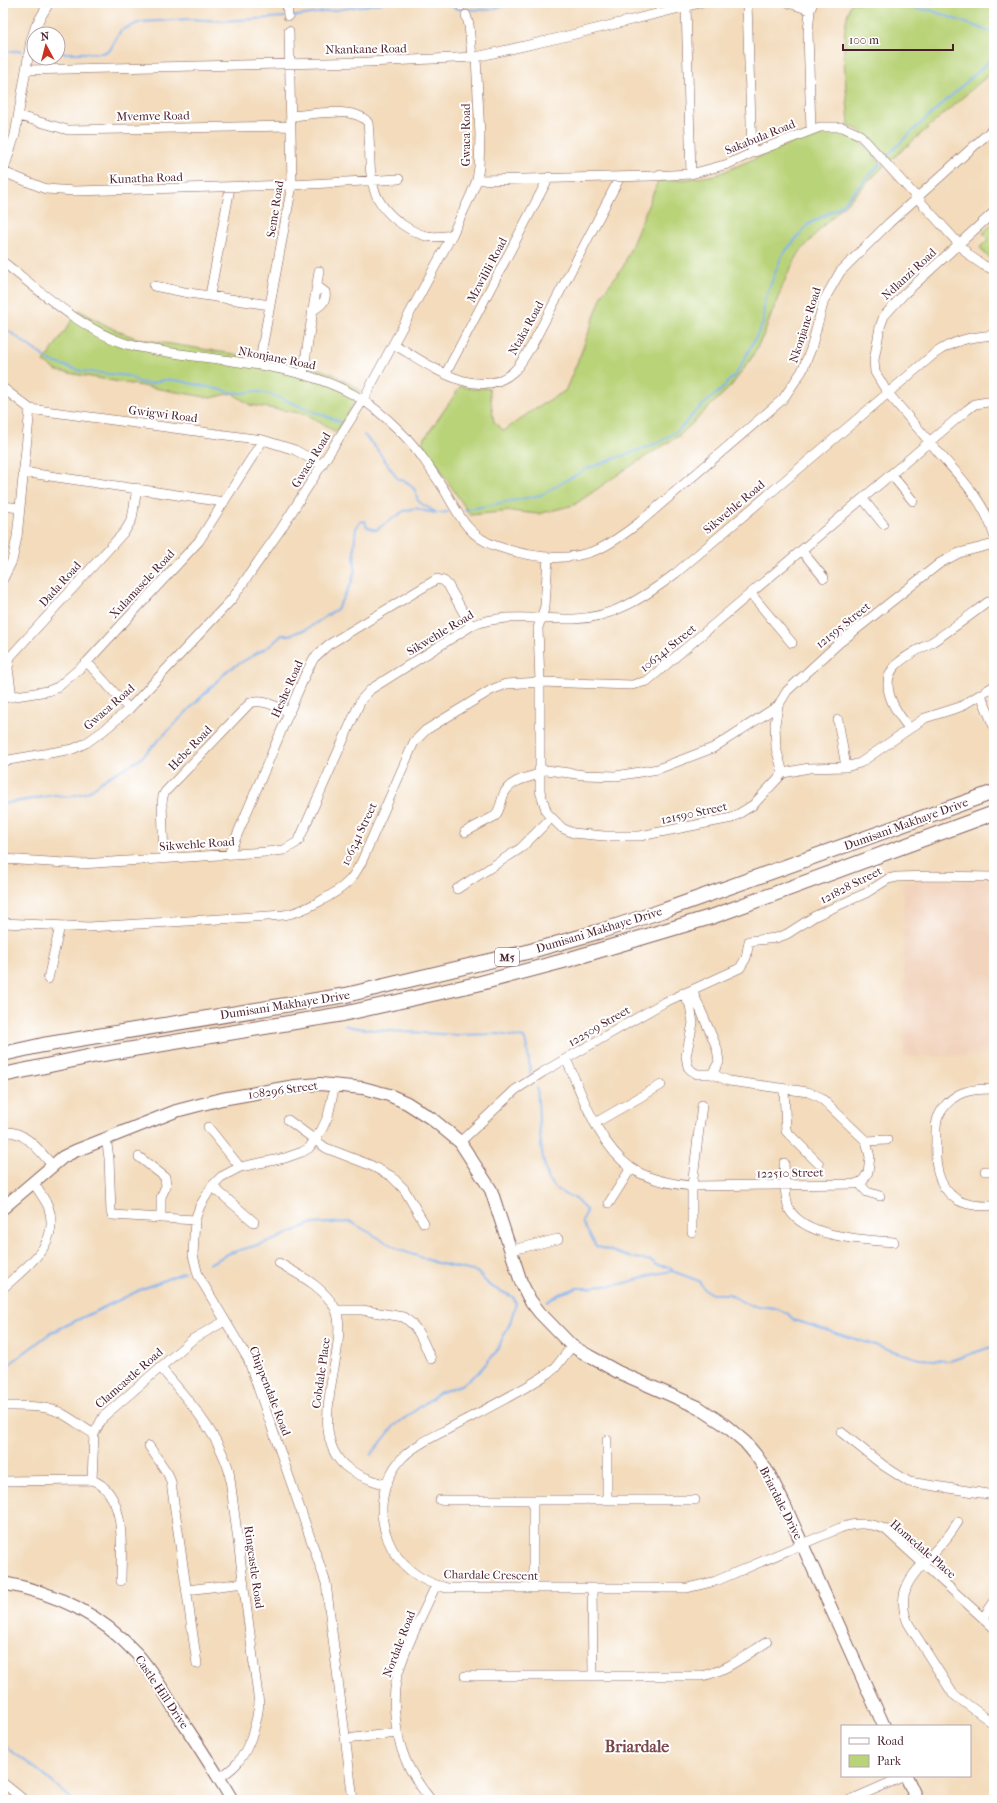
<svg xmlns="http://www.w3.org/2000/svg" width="997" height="1803" font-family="'IM FELL French Canon',serif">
<rect width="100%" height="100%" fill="#fff"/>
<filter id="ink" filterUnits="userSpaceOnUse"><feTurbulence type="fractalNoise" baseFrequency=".025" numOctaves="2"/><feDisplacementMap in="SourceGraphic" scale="8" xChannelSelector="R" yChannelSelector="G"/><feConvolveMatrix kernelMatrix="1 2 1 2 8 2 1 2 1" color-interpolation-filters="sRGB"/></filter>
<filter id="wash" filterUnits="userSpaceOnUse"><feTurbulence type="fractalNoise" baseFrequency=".012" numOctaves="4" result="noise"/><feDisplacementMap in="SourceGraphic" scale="16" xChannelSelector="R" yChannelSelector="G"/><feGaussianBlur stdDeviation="0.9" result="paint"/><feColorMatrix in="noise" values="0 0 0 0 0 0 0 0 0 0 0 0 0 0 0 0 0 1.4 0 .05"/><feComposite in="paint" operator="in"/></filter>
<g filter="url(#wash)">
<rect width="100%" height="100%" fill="#f3dbbc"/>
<path fill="#f2d4be" d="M994,880V1055L904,1057L903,881Z"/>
<path fill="#b9d378" stroke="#827952" d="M851,3H994V70L891,160L861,131L849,125C847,90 838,34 851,3Z
M829,131C854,130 868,149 884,166L822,227L799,253L787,275L763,336L751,359L731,386L680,435L623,471L574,505L538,514L511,511L470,515L422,442L461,386L472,389L489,388L494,422L504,431L534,409L565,391L580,356L603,293L623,267L658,181L689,179L716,175L813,134Z
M994,222V260L987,256L980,247L989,239L983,233Z
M79,310C99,322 117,332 139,339L310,366L333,374L360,390L354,404L336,432L306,414L250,405L232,393L211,398L57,371L44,362Z"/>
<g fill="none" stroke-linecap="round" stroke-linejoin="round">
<path stroke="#82b3ee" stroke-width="2" d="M445,3L457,9L489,10L504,6L532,3
M906,3L920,10H930L994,33
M291,17L382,3
M3,51H21
M58,53H102L110,50L121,30L141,22L190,19L222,21L285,17
M885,158L906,137L994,57
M3,327L50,361L81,371L129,376L139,382L150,384L163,380H175L231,392L244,393L255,391L269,394L341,422
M364,435L376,448L398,479L407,482L415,490L418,501L422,504L437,513L448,512
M465,510L541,495L586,469L658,443L679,430L696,411L721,390L738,371L763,324L764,302L782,255L809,224L838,208L849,197L881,163
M3,804L55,795L68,797L88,792L108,777L139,760L228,670L271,645L282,635H289L307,629L337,609L352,582L355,568L354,548L356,528L360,522L365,521L367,527L376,530L404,511L416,508L424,511L437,513
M345,1025C348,1028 366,1028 373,1030L457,1035L498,1034L524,1038C529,1050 528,1062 531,1075
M537,1088C540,1118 538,1151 549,1180C552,1188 565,1196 573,1197L587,1211L582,1222L596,1246L629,1257L652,1261L656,1265L669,1267L672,1270
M209,1264L230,1253L274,1240L310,1224L351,1222L400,1250L437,1263L477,1272L490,1286L513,1297L516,1303L510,1323L496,1352L478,1373L463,1384L439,1393L394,1426L371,1455
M547,1302L559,1294L577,1288H590L600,1285L610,1286L626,1283L655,1274L672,1271L699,1281L705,1290L712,1294H729L748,1305L775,1308L787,1313L794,1320L919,1359L950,1361L994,1346
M3,1369L49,1334L67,1325L140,1290L184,1272
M3,1745L39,1771L73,1800"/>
</g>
</g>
<g filter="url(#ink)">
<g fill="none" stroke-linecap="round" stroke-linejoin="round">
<g stroke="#85615e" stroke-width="10">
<path id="street" d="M287,3L288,16
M461,3V6
M747,3L752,153
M789,3L810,10
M686,6L691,174
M466,15L469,25L472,57
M26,70L368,62L476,57L563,37L700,3
M19,116L68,130L290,126
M291,116C309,115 357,105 368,123C373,166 361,196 403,225C421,237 431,239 452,235
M811,130L808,33L810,10L813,3
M3,172L46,189L75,191L292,185L399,179
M3,172L15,135L31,40L36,25L49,3
M477,180L651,176L691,174L728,164L752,153L820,127H842L860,135L970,256L983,265L994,270
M994,212L904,294L884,316L880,327L874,360L875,372L887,392C904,412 922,433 939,453C961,478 985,502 994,535
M3,262C39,290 81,329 124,343C142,349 161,351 180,354C241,363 307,366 361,399C383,413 411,440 425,461C433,473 441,484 448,496C460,518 471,538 496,546C528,557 567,563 599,549C614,542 627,532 640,522L783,399L802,371L811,349L824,300L840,272L889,223L994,128
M154,286L189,293L270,305
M210,295L230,188
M312,311C320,306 327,302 325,292L317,286
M393,344C426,362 477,404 513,372C521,365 525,355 531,347L620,177
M259,365L292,185L289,31
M446,373L549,177
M303,374L319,271
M3,388L30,409L263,440L295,450L322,465
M23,472L224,502
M891,474L913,501
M863,499L883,524
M3,506L20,508
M802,551L824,578
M548,557L545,606L538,628L540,682V791L547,813L562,828L573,833L604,836H640L732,818L753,805L783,773L809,768L846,767L860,763L925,718L960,707L994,686
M3,579L12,561L17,537L30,409
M751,594L792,643
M87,662L129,709
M981,695L994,727
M12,697L8,668L10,657L125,531L132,519L137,488
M3,698L48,691L58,687L87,662L199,541L263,440
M838,720L846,767
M909,728C896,712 877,685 896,665C906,655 920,649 932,642C951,630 969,616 988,602
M3,761L73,749L86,743L103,731L129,709L232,599L281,529L363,400L452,235L470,197L477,180L479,167L480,135L476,57
M539,769L584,775L616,776L658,769L713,748L778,706
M783,773L776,748L775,724L778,706L787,691L839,643L940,563L959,553L994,544
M465,832L495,816C500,810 501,803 503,796C508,781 526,778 539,774
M229,854L305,675L314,658L328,645L437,579L444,581L448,585L471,626
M164,858L162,803L163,796L165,792L250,703C263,698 278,708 290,712
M3,859L81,864L266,852L284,850L296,843L299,840L361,700L371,689L471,626C504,612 540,620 574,619C614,618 646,596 676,573L934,354C954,340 970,337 994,335
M457,889L521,848L551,818
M3,923L89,927L284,915C303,912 335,895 349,881C354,876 357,869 361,863L414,742L426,730L491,690L506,684L540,682L632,685L647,681L967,410L975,404L994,401
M48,979L60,926
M692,990L717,1048L719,1062L712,1074
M566,1059C583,1096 597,1143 631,1168C649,1180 671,1184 692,1186L855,1184L863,1181L868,1172L870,1157L866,1141L820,1097L808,1092L729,1081L712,1074H697L692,1071L688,1067L686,1056L693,1023L690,1005L683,993
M335,1085L328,1116L322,1129L309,1148L302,1152L285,1158L240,1167L221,1177L212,1186L200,1206L195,1220L193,1255L198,1275L248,1359L326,1583L353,1800
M784,1089L786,1131L819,1164
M994,1089C982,1089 969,1089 958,1095C950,1099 942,1108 938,1117C935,1125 936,1133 936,1141C935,1163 936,1185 956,1199C967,1206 981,1206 994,1206
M288,1120L326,1148L370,1165L391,1176L404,1189L424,1223
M595,1123L661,1085
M208,1127L240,1167
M3,1132C25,1130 39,1150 52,1165
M106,1138L109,1158L111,1212L112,1215L195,1220
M866,1141L887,1140
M460,1142L515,1090L543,1072L663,1003L740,968L746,958L749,941L776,938L787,934L815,916L866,893L888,879L897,877L931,876L994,877
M139,1157L165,1177L166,1186L161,1197V1218
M784,1163C785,1175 784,1198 789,1209C805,1238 866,1240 894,1242
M985,1171H994
M859,1183L867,1192L880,1196
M212,1186L254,1222
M609,1203L631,1168
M692,1232V1186L702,1105
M512,1250L558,1239
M279,1263C299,1275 323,1286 335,1308C341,1320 339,1337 337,1350C332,1386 313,1444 349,1469C360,1477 373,1480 385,1485
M3,1288C27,1266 62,1243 48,1206C44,1198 38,1190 33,1182
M336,1310H362L403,1317C418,1325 424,1344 431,1359
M572,1346L555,1368L549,1373C517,1394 482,1411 448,1429C433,1437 415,1445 402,1458C381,1481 377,1512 388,1540C398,1565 420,1582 447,1588H687L716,1581L840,1528C857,1522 868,1523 885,1529L994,1628
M160,1367C185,1396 218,1433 229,1471L259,1704C257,1723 250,1747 238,1762C233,1769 226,1773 219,1778
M3,1406C21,1406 42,1405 59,1412C71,1418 82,1427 94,1434
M841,1432L884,1466L909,1482L994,1495
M607,1440V1500
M149,1446L168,1474L171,1482L197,1664
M92,1480L94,1434L103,1417L193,1339L225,1321
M3,1481L92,1480C128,1494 121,1549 121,1581
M440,1500H695
M958,1522C953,1529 949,1536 943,1542C921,1568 892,1585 908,1623L953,1694L994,1724
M533,1588V1500
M592,1589L593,1675
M187,1590L244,1583
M983,1618L994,1602
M465,1676H701C725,1672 746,1655 767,1642
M346,1739L397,1733
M3,1783L24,1800
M431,1800C409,1773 398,1750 395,1715C394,1704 394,1692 396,1681C403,1651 423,1614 436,1585
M850,1800L905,1776"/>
</g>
<g stroke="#85615e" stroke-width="14">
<path id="secondary" d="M3,1208L63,1157L75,1151L176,1111L222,1099L295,1086L320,1084L363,1088L389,1095L407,1103L432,1119L460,1142L491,1190L521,1282L530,1300L540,1313L572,1346L589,1356L618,1372L698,1407L725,1425L745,1442L755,1454L769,1474L785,1506L884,1726
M3,1583C57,1593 100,1614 137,1654C154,1673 167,1697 180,1718C198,1745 216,1772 232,1800
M906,1776L917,1800"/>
</g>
<g stroke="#85615e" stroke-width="16">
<path id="primary" d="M3,1054L43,1045L346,995L527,952L601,931L665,910L994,792
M3,1075L97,1055L343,1014L477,984L567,960L714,916L994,813"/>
</g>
<use href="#street" stroke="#fff" stroke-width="9"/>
<use href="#secondary" stroke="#fff" stroke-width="12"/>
<use href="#primary" stroke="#fff" stroke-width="14"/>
</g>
</g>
<g text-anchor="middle" stroke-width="4" stroke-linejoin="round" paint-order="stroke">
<rect fill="#fff" stroke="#80626b" stroke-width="1" x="495" y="948" width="24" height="18" rx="3"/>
<g font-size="11" font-weight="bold" fill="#4a1f2b">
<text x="507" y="961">M5</text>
</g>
<g font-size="12" fill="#4a1f2b" stroke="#fff">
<text transform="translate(366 49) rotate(-1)" y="4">Nkankane Road</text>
<text transform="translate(153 116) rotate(-1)" y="4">Mvemve Road</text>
<text transform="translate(466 135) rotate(-90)" y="4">Gwaca Road</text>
<text transform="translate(760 137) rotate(-22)" y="4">Sakabula Road</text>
<text transform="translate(146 178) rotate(-2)" y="4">Kunatha Road</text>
<text transform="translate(275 209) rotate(-81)" y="4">Seme Road</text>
<text transform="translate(487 270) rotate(-62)" y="4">Mzwilili Road</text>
<text transform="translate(909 274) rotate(-43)" y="4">Ndlanzi Road</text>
<text transform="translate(805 325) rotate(-72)" y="4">Nkonjane Road</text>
<text transform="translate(526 328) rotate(-61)" y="4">Ntaka Road</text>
<text transform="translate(277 358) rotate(11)" y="4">Nkonjane Road</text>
<text transform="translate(163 414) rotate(7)" y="4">Gwigwi Road</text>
<text transform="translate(311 460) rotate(-58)" y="4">Gwaca Road</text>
<text transform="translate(734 507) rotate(-40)" y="4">Sikwehle Road</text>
<text transform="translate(60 584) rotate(-48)" y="4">Dada Road</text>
<text transform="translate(142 584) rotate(-47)" y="4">Xulamasele Road</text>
<text transform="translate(843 625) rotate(-39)" y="4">121595 Street</text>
<text transform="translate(440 633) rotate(-31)" y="4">Sikwehle Road</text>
<text transform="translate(668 648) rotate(-39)" y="4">106341 Street</text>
<text transform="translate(287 689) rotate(-66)" y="4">Heshe Road</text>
<text transform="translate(109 707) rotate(-41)" y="4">Gwaca Road</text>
<text transform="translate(190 748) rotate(-46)" y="4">Hebe Road</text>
<text transform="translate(694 813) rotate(-12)" y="4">121590 Street</text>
<text transform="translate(906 824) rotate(-20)" y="4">Dumisani Makhaye Drive</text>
<text transform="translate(359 834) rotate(-65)" y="4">106341 Street</text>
<text transform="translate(197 844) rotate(-4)" y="4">Sikwehle Road</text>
<text transform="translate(851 885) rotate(-27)" y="4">121828 Street</text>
<text transform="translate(599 930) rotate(-17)" y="4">Dumisani Makhaye Drive</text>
<text transform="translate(285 1005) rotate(-9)" y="4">Dumisani Makhaye Drive</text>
<text transform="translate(599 1026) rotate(-30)" y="4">122509 Street</text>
<text transform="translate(283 1090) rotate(-8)" y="4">108296 Street</text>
<text transform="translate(790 1173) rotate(-1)" y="4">122510 Street</text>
<text transform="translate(321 1373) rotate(-82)" y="4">Cobdale Place</text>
<text transform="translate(129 1378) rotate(-41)" y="4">Clamcastle Road</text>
<text transform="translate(270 1391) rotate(69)" y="4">Chippendale Road</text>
<text transform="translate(781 1503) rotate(63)" y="4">Briardale Drive</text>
<text transform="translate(923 1549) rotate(41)" y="4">Homedale Place</text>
<text transform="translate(254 1567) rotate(82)" y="4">Ringcastle Road</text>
<text transform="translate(491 1575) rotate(1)" y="4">Chardale Crescent</text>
<text transform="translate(399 1644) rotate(-69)" y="4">Nordale Road</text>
<text transform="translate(162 1692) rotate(56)" y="4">Castle Hill Drive</text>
</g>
<g font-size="16" font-weight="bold" fill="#7a484c" stroke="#fff">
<text x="637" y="1752">Briardale</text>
</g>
</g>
<rect width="997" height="1803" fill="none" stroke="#fff" stroke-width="16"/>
<rect x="841" y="1725" width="130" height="52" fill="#ffffff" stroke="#b7a5aa"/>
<rect x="849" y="1738" width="20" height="6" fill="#ffffff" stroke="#b7a5aa"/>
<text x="877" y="1745" font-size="12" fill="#4a1f2b">Road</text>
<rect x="849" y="1755" width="20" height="12" fill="#b9d378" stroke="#b7a5aa"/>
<text x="877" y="1765" font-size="12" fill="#4a1f2b">Park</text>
<g transform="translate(46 46) rotate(353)"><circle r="19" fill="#ffffff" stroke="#b7a5aa"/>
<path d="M0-3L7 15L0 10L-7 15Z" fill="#c8321e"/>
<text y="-6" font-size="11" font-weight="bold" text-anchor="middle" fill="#4a1f2b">N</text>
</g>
<path d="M843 44v6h110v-6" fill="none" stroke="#4a1f2b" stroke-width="2"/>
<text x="849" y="44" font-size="12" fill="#4a1f2b" stroke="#ffffff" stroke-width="3" paint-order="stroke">100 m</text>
</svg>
